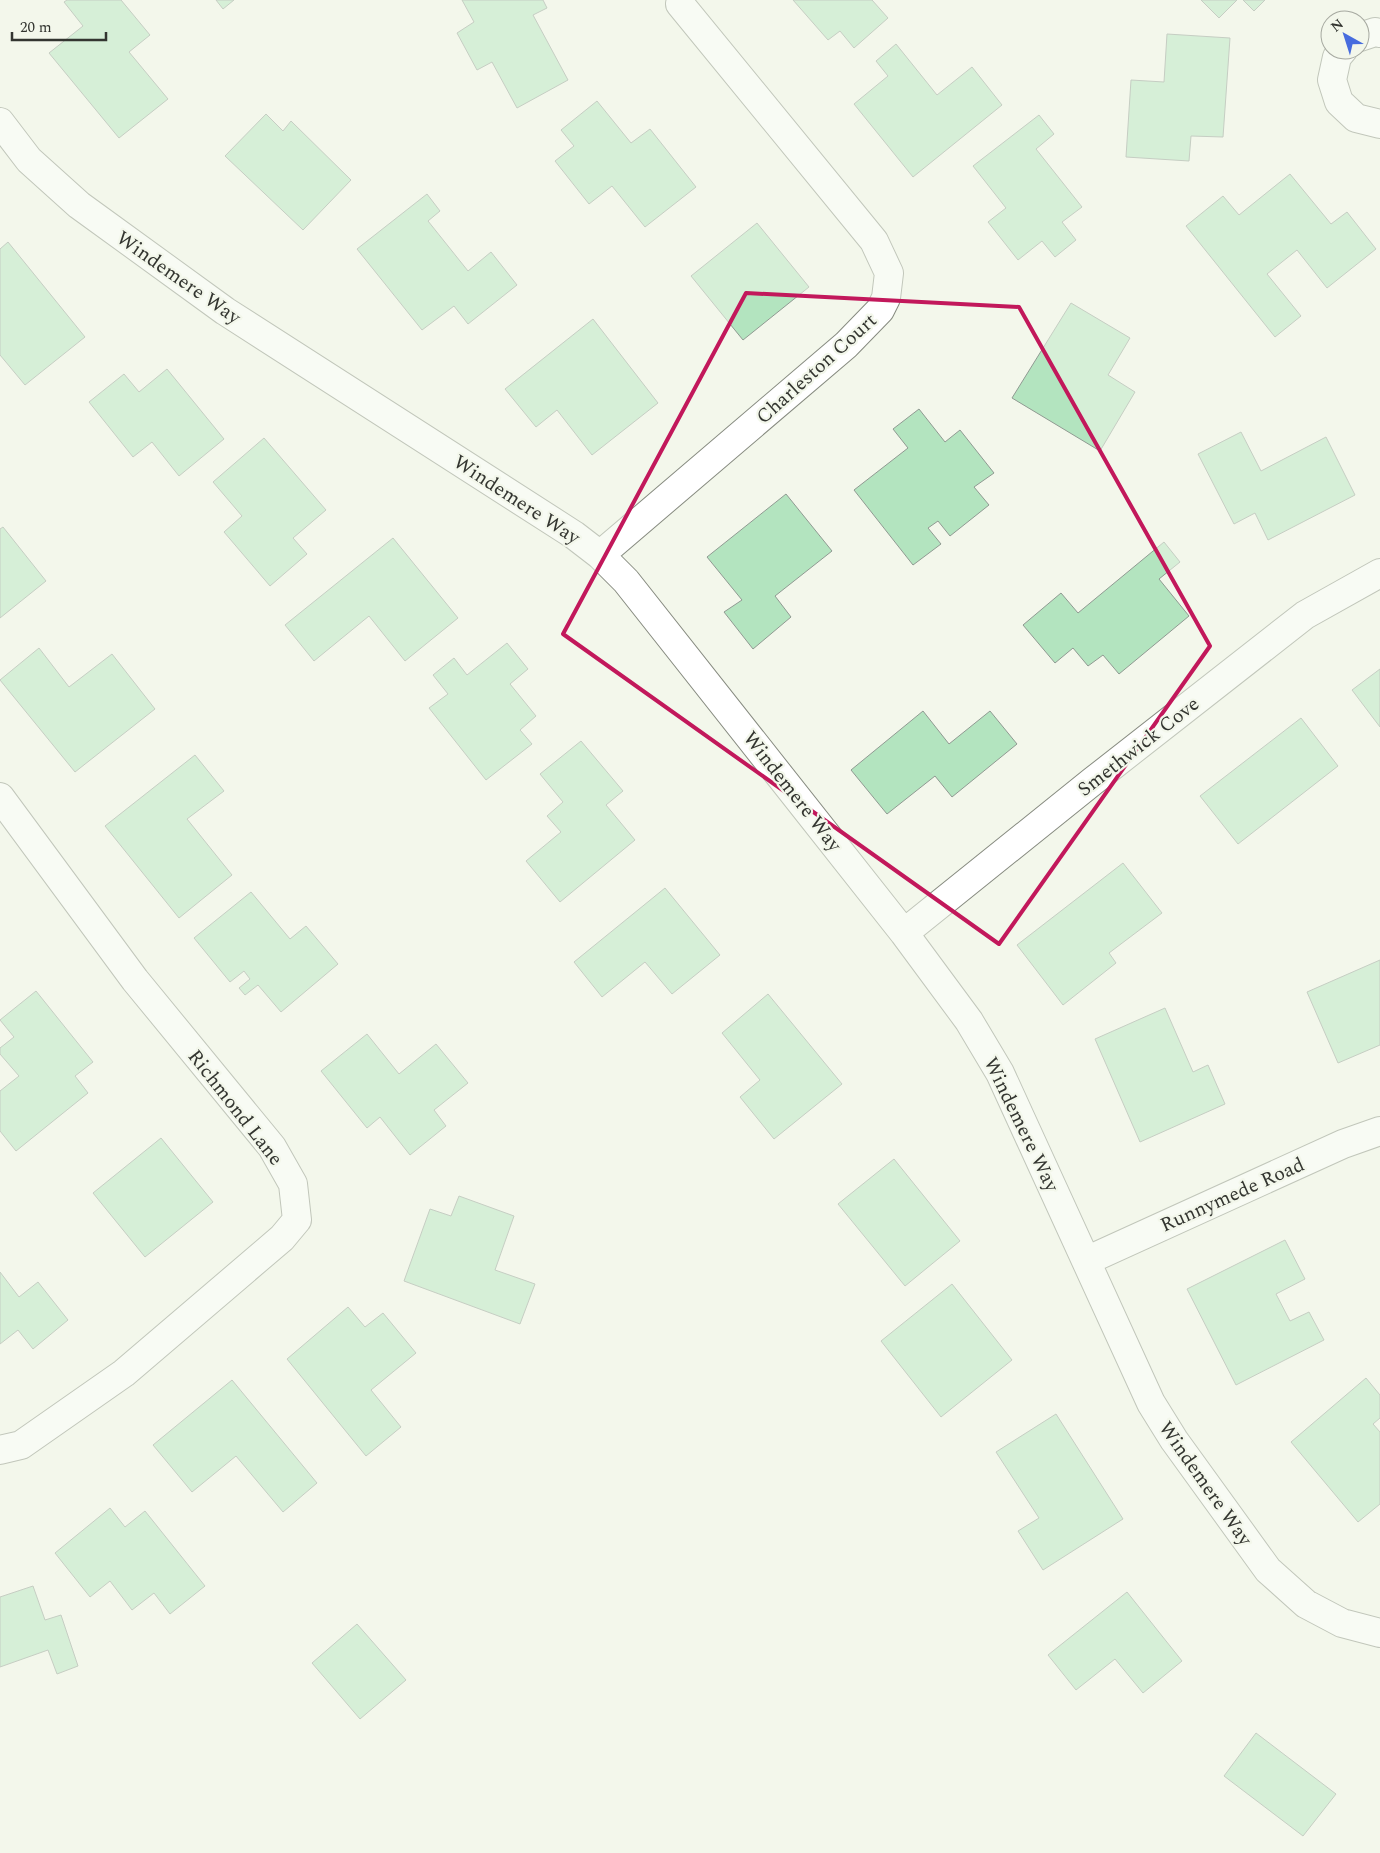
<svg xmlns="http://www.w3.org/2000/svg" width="1380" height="1853" font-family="Spectral,serif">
<rect width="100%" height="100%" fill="#f3f7eb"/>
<path fill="#b3e4bf" stroke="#909a92" d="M67,0H121L150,35L129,52L168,99L119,138L49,53L83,26L64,2Z
M216,0H234L223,9Z
M462,0H543L547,8L533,15L568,80L517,108L492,62L477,70L457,33L474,22Z
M793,0H872L888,18L854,48L840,31L828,40Z
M1201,0H1237L1219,18Z
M1243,0H1265L1254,11Z
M1167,34L1230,38L1223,137L1191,136L1189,161L1126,157L1131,80L1164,82Z
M896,44L937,95L972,67L1002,105L913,177L854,104L888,76L876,61Z
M597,101L631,143L650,129L696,187L645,227L612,186L589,204L555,161L574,146L561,130Z
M266,114L283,131L291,121L351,180L303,230L225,156Z
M1039,115L1054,134L1036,149L1082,207L1062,222L1076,240L1055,257L1042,241L1018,260L988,222L1006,208L973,166Z
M1290,174L1331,224L1347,212L1376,249L1327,288L1297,250L1267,274L1301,316L1275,337L1186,226L1223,196L1239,215Z
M427,194L440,211L428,221L468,271L491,252L517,285L468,324L454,306L422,330L357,249Z
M757,223L809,287L743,340L691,276Z
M8,242L85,337L25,385L0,355V249Z
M1071,303L1130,338L1108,375L1135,392L1100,451L1012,398Z
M593,319L658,403L592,455L557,410L536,427L505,389Z
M167,369L224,439L179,476L152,442L133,457L89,402L124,374L139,392Z
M919,409L945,442L960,430L994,473L974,487L989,505L950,536L938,521L928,528L941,544L913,565L854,490L908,448L893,429Z
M1241,432L1261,471L1326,437L1355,495L1268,540L1255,513L1234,524L1198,454Z
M264,438L326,510L293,538L307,554L270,586L224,532L242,516L213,482Z
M786,494L832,551L775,596L791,617L753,649L724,612L742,600L707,557Z
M3,527L46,581L0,618V529Z
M393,538L458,618L405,661L369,616L314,661L285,625Z
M1164,542L1180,562L1159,579L1189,616L1119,674L1103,655L1088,666L1073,648L1055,663L1023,625L1061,593L1078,613Z
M507,643L528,669L510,684L536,716L520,730L532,744L486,780L429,708L448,694L433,675L454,658L467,675Z
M39,648L69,687L112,654L155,709L75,772L0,680Z
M1380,669V727L1352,690Z
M923,711L949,744L990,711L1017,744L952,797L935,776L887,814L851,770Z
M1301,718L1338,766L1238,844L1200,796Z
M581,741L623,791L606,805L635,840L560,902L526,861L561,832L547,816L563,802L540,774Z
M195,755L224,791L187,819L232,875L179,918L105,826Z
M1123,863L1162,913L1109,953L1116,963L1063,1005L1017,945Z
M665,888L720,955L672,994L645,962L602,997L574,962Z
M251,892L290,939L306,926L338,964L281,1012L258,985L245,995L239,988L250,979L244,971L230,982L194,938Z
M1380,960V1045L1338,1063L1307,992Z
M36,991L93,1062L75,1076L88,1093L16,1151L0,1131V1091L19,1076L0,1054V1048L14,1037L0,1020Z
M768,994L842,1084L774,1139L740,1097L760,1080L722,1033Z
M1165,1008L1193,1072L1208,1065L1225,1104L1140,1142L1095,1039Z
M367,1034L399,1074L436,1044L468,1083L434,1110L446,1126L410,1155L380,1117L367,1128L321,1071Z
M161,1138L213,1202L145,1257L93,1193Z
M894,1159L960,1241L905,1286L838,1204Z
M459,1196L514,1216L495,1270L535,1284L520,1324L404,1281L430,1209L451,1216Z
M1285,1240L1305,1279L1276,1294L1290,1321L1309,1312L1324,1340L1236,1385L1187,1289Z
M0,1272L19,1297L38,1282L68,1320L33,1349L18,1330L0,1344Z
M952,1284L1012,1360L941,1417L881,1341Z
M348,1307L365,1327L383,1313L416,1353L371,1390L401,1427L366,1456L287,1359Z
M1366,1378L1380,1395V1418L1373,1424L1380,1432V1504L1358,1522L1291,1442Z
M232,1380L317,1483L283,1512L236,1456L192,1492L153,1445Z
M1056,1414L1123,1519L1043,1570L1018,1531L1039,1518L996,1452Z
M110,1508L125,1527L145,1511L205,1586L170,1614L154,1593L132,1610L110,1581L90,1597L55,1553Z
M33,1586L45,1620L61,1615L78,1666L57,1674L48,1650L0,1667V1597Z
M1127,1592L1182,1661L1143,1693L1115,1659L1076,1690L1048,1655Z
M357,1624L406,1680L360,1719L312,1663Z
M1256,1733L1336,1794L1303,1836L1224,1776Z"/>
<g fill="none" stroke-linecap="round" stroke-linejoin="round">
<g stroke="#878b80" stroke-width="30">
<path id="minor" d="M1360,37L1375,32L1380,33
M1343,50L1337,57L1332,80L1339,102L1356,118L1380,124
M0,122L29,160L79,205L225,311L574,535L600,555L626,581L904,933L969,1021L1000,1073L1151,1403L1174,1440L1268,1570L1306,1604L1342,1623L1380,1633
M600,555L846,345L880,310L886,298L889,273L874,241L680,4
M0,797L135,980L272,1147L293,1184L297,1220L282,1238L124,1373L21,1445L0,1450
M904,933L1093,781L1305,615L1380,573
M1086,1261L1343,1144L1380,1131"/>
</g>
<use href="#minor" stroke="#fff" stroke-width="28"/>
</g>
<path d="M0 0H1380V1853H0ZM746,293L1019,307L1210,646L999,944L563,634Z" fill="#f3f7eb" fill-opacity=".55" fill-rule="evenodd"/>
<path fill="none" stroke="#c2185b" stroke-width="4" stroke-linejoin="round" d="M746,293L1019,307L1210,646L999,944L563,634Z"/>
<g text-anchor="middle" stroke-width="4.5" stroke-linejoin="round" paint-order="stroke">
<g font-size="20" fill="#333530" stroke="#f3f7eb">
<text transform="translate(179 277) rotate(35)" y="7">Windemere Way</text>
<text transform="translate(816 368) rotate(-42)" y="7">Charleston Court</text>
<text transform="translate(517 499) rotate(33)" y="7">Windemere Way</text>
<text transform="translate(1138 746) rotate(-38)" y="7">Smethwick Cove</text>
<text transform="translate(793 791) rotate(52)" y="7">Windemere Way</text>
<text transform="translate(236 1107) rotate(52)" y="7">Richmond Lane</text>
<text transform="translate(1022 1124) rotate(64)" y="7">Windemere Way</text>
<text transform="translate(1232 1194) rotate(-24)" y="7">Runnymede Road</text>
<text transform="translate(1206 1483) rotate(55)" y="7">Windemere Way</text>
</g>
</g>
<g transform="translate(1345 35) rotate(321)"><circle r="24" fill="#f3f7eb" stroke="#a6a9a0"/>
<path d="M0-4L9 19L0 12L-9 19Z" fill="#476cde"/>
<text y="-8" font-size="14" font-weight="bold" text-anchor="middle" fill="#333530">N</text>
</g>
<path d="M12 32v8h94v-8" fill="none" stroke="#333530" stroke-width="2.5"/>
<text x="20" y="32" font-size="15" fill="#333530" stroke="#f3f7eb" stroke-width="4" paint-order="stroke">20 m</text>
</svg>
